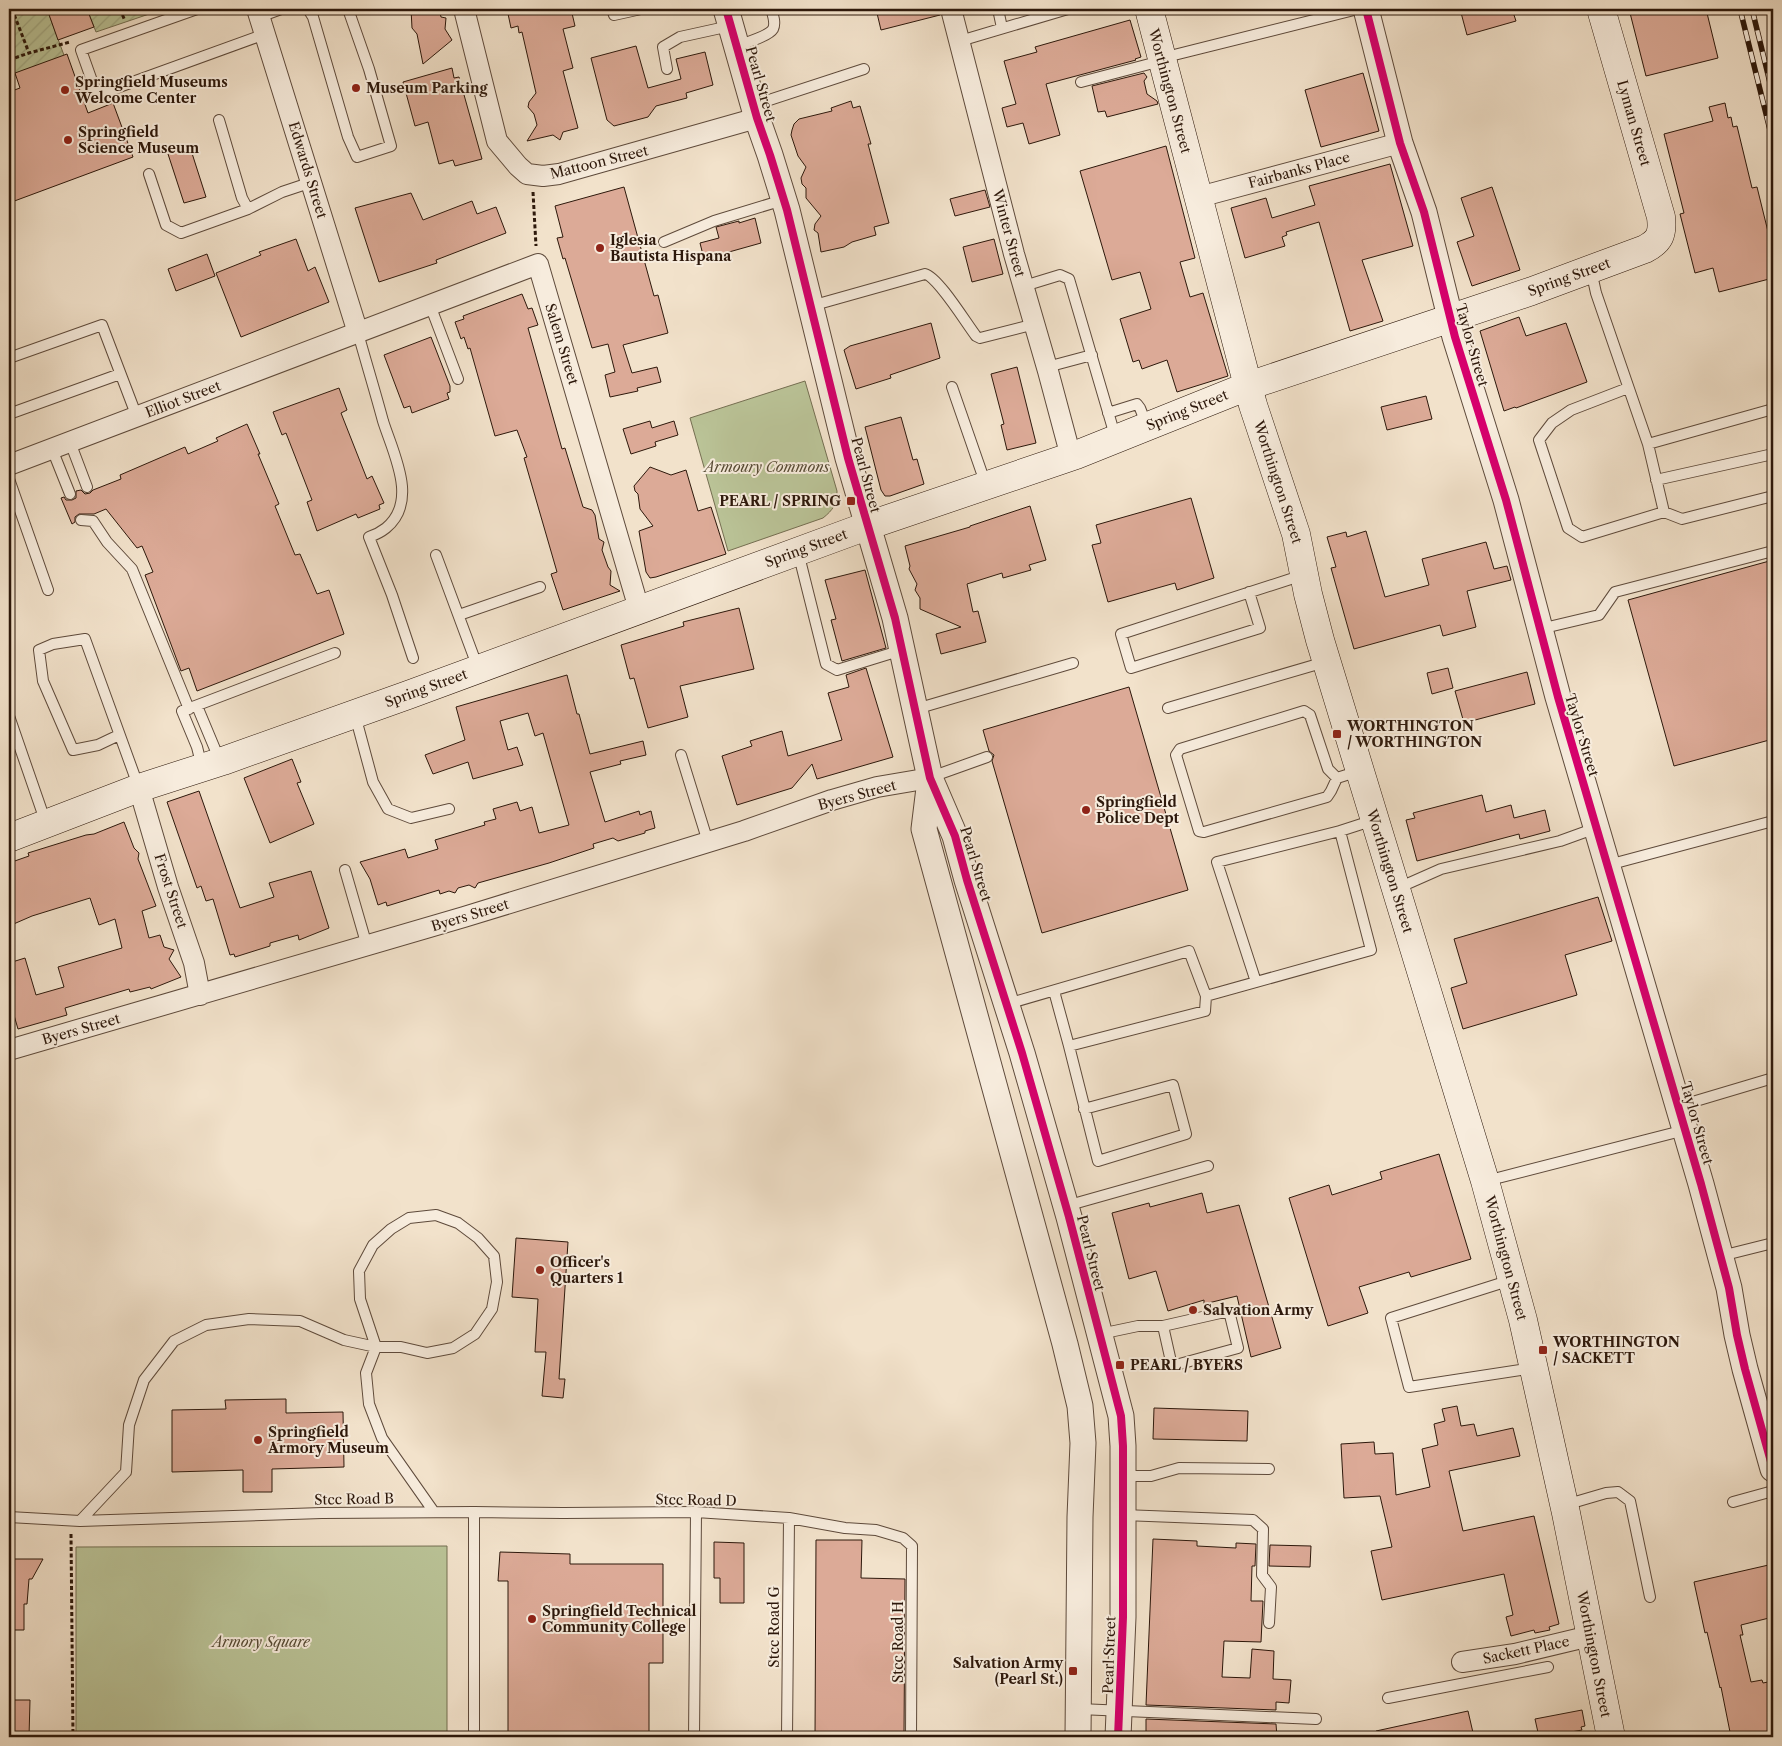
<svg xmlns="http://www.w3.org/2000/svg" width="1782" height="1746" font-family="'Libre Caslon Text',serif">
<defs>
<pattern id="garden-furrows" width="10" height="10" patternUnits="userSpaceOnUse" patternTransform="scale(1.25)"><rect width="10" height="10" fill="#bac397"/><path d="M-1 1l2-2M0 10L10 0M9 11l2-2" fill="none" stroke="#a0a781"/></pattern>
</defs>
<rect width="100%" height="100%" fill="#f2e2cb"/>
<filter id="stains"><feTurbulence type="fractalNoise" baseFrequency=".004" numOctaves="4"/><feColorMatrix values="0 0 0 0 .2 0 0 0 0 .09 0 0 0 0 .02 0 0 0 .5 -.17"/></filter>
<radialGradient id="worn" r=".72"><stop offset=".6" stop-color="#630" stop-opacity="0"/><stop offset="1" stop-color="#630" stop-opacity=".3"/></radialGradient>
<path fill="#bac397" stroke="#746e51" d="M805,381L837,491C837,504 833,510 823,518L728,551L690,418Z
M447,1546V1737H76V1547Z"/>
<path fill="url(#garden-furrows)" stroke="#746e51" d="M9,9H47L65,58L9,78Z
M87,9H161V10L96,32Z"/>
<path fill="#dcaa97" stroke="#2d180b" d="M47,9H87L94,27L58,40Z
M411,9H439L441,17L446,18L445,29L452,40L423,64L417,34L412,28Z
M507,9H571L575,26L563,29L573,68L563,71L578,128L563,132L560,140L553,135L527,141L537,125L534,114L528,107L529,102L536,93L522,32L519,33L518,26L511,28Z
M876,9H939L940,15L881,30Z
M1460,9H1512L1516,21L1467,35Z
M1629,9H1706L1718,58L1646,76Z
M1130,20L1141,57L1135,59L1136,60L1046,84L1060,135L1029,144L1023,123L1007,127L1002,108L1016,104L1004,61L1037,52L1035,47Z
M636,46L648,88L681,79L676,59L705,52L713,85L686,93L687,98L656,106L648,117L614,126L607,120L591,58Z
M67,54L88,113L113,103L133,157L9,203V92L20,88L15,73Z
M452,68L454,78L459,77L482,159L455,166L453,160L439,164L428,122L415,126L403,82Z
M1144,73L1147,77L1144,81L1147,94L1157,101L1158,104L1107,117L1105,111L1098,112L1092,86Z
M1363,73L1379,131L1321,147L1305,90Z
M851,101L853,108L860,106L871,144H868L889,223L874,227L876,235L852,242L844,247L821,252L818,233L814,230L815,224L821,216L806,198V188L802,184L801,178L806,167L798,156L791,135L792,130L794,124L799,119L832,111L831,108Z
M1725,103L1728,118L1731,117L1733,127L1737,126L1752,188L1757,187L1773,252V278L1719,292L1713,268L1695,273L1680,214L1684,213L1664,134L1713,121L1709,107Z
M1166,146L1195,258L1180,262L1190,297L1203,293L1228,376L1177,392L1167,360L1142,369L1139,360L1133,362L1120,319L1151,309L1140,272L1112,280L1080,171Z
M190,147L206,197L184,203L168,154Z
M1390,164L1413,246L1362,260L1383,321L1350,331L1319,222L1286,232L1287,235L1282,237L1285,246L1245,258L1231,208L1266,198L1272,218L1315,205L1309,186Z
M624,187L654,296L658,295L668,333L623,345L632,373L657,367L661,382L637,388L638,391L610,397L605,375L615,372L608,344L592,348L565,258L563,259L557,238L563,237L555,206Z
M1492,187L1520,270L1472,286L1457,242L1474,236L1461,198Z
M985,190L990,207L955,216L950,199Z
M411,193L423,220L472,201L477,214L496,207L506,233L436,260L437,263L379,282L355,208Z
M755,218L761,243L704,259L700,243L719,238L716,227L739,221V223Z
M296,239L308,271L315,267L329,302L241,337L216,273L261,255L259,252Z
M994,239L1003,274L972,282L963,247Z
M207,254L215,276L176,291L168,269Z
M522,294L528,309L532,308L538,325L528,328L562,449L565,448L583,507L592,510L595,515L599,539L604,542L602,550L608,567L611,571L610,585L620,591L563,610L551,574L557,572L524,458L527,457L517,430L495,436L470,348L468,349L464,337L461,339L455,322L464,319L463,316Z
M1519,317L1526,336L1566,323L1587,382L1516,408L1515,407L1504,411L1480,331Z
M931,323L940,358L890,375L891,378L856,389L844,350L850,346Z
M431,337L450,386V392L447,393L449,399L412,413L410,406L404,408L384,355Z
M1017,367L1036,443L1007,450L1001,425L1004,424L991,374Z
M339,388L347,410L341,413L367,479L372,476L384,503L379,505L380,509L358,518L356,514L317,531L307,502L312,500L286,433L282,435L273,412Z
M1426,396L1432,419L1387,430L1381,407Z
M901,417L913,460L917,459L924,484L890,496H885L881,490L865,427Z
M650,421L652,428L674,421L678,435L655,442L656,446L631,454L623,429Z
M247,424L260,454H258L279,504L275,506L295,555L300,554L317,594L329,590L344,634L197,691L189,668L181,671L145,575L153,572L142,546L137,548L106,509L94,514H79L75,517V522L72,524L61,498L64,497L66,500H72L76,498V491L81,490L85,494L90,493L93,490L121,479L120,475L185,447L188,454L218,441L216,438Z
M650,467L671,475L686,470L698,511L711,507L726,554L656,577L650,578L646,572L639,531L653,526L640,509L638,494L635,491L634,486Z
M1191,498L1214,578L1177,590L1175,583L1108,602L1092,545L1101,543L1096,525Z
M1030,506L1046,560L1029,565L1031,570L1003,578L1002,573L967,584L973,612L978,611L986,642L941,654L936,634L961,627L920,609V598L915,590L917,584L909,569L910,566L905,546L970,527V526Z
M1366,531L1385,597L1429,585L1422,559L1486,542L1494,569L1507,566L1511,580L1467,591L1476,627L1443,636L1440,625L1354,649L1331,568L1336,567L1327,537L1346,532L1347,537Z
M1773,560V739L1674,766L1628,600Z
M865,570L886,648L842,661L831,620L836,619L825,580Z
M739,608L754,669L680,686L688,717L648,728L634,678L630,679L621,645L684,626L683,622Z
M866,668L893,757L817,779L812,764L792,788L737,805L722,756L752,746L750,741L782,731L788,756L842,740L828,693L849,687L846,675Z
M1448,668L1453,688L1432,694L1427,673Z
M1527,672L1535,704L1464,723L1455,691Z
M567,675L577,714H579L590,754L643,741L646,755L620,761L621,764L590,772L605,822L639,811L640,815L651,811L655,828L645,831V833L618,841L613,838L593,844L594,848L549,863L478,883L475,888L469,885L458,888L455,893L449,891L440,894L439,890L387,906L386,902L378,905L370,879L360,862L405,849L408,858L438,849L435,840L485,825L484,822L496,819L493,809L517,802L520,811L532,807L539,833L569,825L543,733L535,736L528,713L500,721L508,750L517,747L523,765L473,779L468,762L433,774L425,755L465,740L456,707Z
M1129,687L1188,890L1042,933L992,761L994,755L989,751L983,730Z
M292,759L301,782L297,783L314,824L270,843L244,778Z
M199,791L240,908L274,897L269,883L311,871L329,928L299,940L298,935L270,943V946L235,957L234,954L230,955L213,899L206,901L201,886L197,888L167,802Z
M1482,795L1486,812L1511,805L1514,818L1545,810L1550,831L1520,839L1519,834L1417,861L1406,820L1415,818L1413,813Z
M124,822L134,848L139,853L138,859L156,906L142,911L149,938L160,935L164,947L174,950L169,959L181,977L151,989L150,987L130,992L129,989L65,1008L67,1015L18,1029L9,998V963L25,958L36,995L64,987L58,967L122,948L115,919L99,925L90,898L32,916L9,926V863L29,856L28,853L86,835L94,834Z
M1598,897L1612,941L1565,955L1577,995L1463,1029L1451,988L1467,983L1454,939Z
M1439,1154L1471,1259L1411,1277L1409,1272L1359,1287L1368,1313L1328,1326L1289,1198L1329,1185L1332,1195L1382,1179L1380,1172Z
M1202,1193L1207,1213L1239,1205L1281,1348L1251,1357L1237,1296L1204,1304V1300L1168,1311L1156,1271L1129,1279L1112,1213L1149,1203L1150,1207Z
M516,1238L568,1242L559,1379H565L563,1398L542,1396L546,1352H535L538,1299L512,1297Z
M286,1399V1413L343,1412L344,1467L272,1469V1492H243V1470L172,1472V1410L226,1409L225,1400Z
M1457,1406L1461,1426L1474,1424L1477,1436L1513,1428L1520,1456L1449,1471L1463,1531L1534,1516L1559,1624L1549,1627L1550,1630L1535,1633L1534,1630L1511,1636L1506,1617L1513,1615L1504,1574L1382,1600L1371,1551L1392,1547L1380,1496L1344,1498L1341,1444L1374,1442L1375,1454L1393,1453L1396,1495L1430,1487L1422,1449L1438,1445L1434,1424L1445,1421L1442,1409Z
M1154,1408L1248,1411L1247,1441L1153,1439Z
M1153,1539L1197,1541V1546L1236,1548V1543L1256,1544L1255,1566H1252L1251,1601H1263L1261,1642L1224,1641L1222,1677L1250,1678L1252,1649L1274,1651L1273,1679L1291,1680L1289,1703L1276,1702V1710L1146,1705Z
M816,1540H862L861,1578L905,1579L904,1737H815Z
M714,1542L744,1543V1603H720V1578H714Z
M1270,1545L1311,1546L1310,1567L1269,1566Z
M500,1552L570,1554V1564H663V1663H649V1737H508V1581H498Z
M9,1559H43L32,1579H29L27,1604H24V1630H9Z
M1773,1564V1617L1741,1625L1743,1635H1740L1751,1682L1762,1680L1763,1683L1773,1681V1731L1742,1737H1731L1721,1687L1720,1688L1707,1632L1705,1633L1694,1582Z
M9,1700H30L29,1737H9Z
M1582,1710L1585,1726L1581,1727L1582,1730L1571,1732L1572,1735L1562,1737H1539L1535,1719Z
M1468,1711L1474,1737H1377L1376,1731Z
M1146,1719L1276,1724L1277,1737H1146Z"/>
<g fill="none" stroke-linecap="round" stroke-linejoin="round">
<g stroke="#5e4a3b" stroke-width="12">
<path id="service" d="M197,9L81,50L97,95L265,34
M308,9L313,17L348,137L357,157L391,146L369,69L348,9
M612,9L614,15L641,9
M998,9L1002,28
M259,17L281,9
M960,41L1068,9
M737,46C745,43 769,36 773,29C776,23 773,15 771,9
M1162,58L1358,9
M667,69L663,47L680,37L730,26
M1081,82L1161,61
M754,105L864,69
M219,120L242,198L248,209L282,192L315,181
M149,174L166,225L181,233L248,209
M664,242L714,221L783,200
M1591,270L1596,293L1648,444L1664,512
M1024,286L1060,275L1069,279L1116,439
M430,305L458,379
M811,306L925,274C938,277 966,323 976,336L980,338L1035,324
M358,333C366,362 375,391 383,421C393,453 419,501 386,528C381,532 375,535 369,537L392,595L413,658
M9,358L102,325L137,417
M1047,367L1092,355
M952,387L986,485
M1628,388L1571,410L1552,423L1539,440L1568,528L1582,537L1664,512L1682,519L1773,496
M1108,413L1137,404L1140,408L1147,426
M9,414L120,374
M70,442L87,487
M1648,444L1773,409
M52,449L70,494
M9,479L48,590
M1656,480L1773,454
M81,520L93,521
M93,521L107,542L132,569L189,709
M798,552L826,664L837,670L902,650
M436,555L478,668
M1249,592L1260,628L1131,668L1121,634L1303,575
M459,615L540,587
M1540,629L1599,615L1615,592L1773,551
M197,706L220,761
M1168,708L1325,662
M916,709L1073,663
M355,715L373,782L388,809L411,818L449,809
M9,716L46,823
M119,735L98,745L73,750L43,681L39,650L53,644L85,639L139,788
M681,755L708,842
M202,767L197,747L182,711L335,653
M931,777L987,757
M1337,778L1328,769L1310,715L1304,711L1180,749L1176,755L1199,831L1204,832L1327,797L1331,791L1337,778L1359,771
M1608,865L1773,821
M345,870L367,946
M1398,888L1441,869L1560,841L1596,828
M1256,982L1217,862L1340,831
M1054,991L1069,1046
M1007,1004L1189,951L1206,996L1371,950L1340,831L1374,820
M1679,1106L1773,1078
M1084,1109L1173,1085L1186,1134L1098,1161L1069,1046L1205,1011L1206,996
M1486,1181L1685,1130
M1066,1206L1208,1166
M1721,1256L1773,1243
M1511,1280L1391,1318L1409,1387L1533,1368
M1100,1334L1138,1326H1163L1229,1311L1238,1348L1172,1366L1163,1326
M1124,1476H1151L1179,1468L1269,1469
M1733,1502L1773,1491
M1565,1505L1606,1493L1618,1492L1630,1501L1650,1597
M474,1512L563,1513L696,1512L789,1518L845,1528L876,1530L903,1538L912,1546L911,1737
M1123,1515L1253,1520L1263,1529L1262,1575L1271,1587L1269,1623
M9,1517L80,1521L322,1513L474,1512V1737
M80,1521L126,1472L129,1425L144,1380L174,1341L206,1325L249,1319L300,1321L344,1340L376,1347L360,1299L359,1271L373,1245L391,1229L409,1218L436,1215L458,1223L478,1238L494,1256L497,1282L492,1309L475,1334L453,1348L427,1353L401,1347H376L366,1373L369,1404L382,1438L434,1512
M1388,1698L1548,1667
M1079,1709L1316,1719
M694,1737L696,1512
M787,1737L789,1518"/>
</g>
<g stroke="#5e4a3b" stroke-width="22">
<path id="minor" d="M257,9L358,333
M464,9L497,141L518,166L527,174L543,176L559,174L757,118
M951,9L1014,254L1048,371L1071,457
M1199,197L1400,143
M9,465L538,264L639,609
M139,788L168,887L194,963L200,995
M9,1050L464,917L744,831L832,800L877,787L930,778
M1462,1662L1515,1654L1590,1636"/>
</g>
<g stroke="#5e4a3b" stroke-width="27">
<path id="tertiary" d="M726,9L757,118L770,155L787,210L848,458L895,618L930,778L955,836L967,880L1022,1053L1069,1217L1121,1416L1123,1446V1617L1118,1737
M1366,9L1400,143L1424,212L1455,337L1506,500L1558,697L1701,1184L1729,1288L1737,1335L1745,1369L1773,1469
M930,780L924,829L1065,1344L1080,1406L1083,1443L1080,1517L1078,1737"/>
</g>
<g stroke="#2d180b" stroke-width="29">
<path id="secondary" d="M1149,9L1253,405L1296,534L1308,594L1320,640L1485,1181L1523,1320L1566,1513L1611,1737
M9,838L139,788L223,761L408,695L867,526L1076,455L1248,386L1532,291L1645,249C1660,241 1663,234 1661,217L1601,9"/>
</g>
<path stroke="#2d180b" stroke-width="3" stroke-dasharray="4 2.5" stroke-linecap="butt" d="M12,9L29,53L70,42
M120,9L125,21
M9,60L29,53
M533,192L536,246
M71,1534L73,1737"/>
<use href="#service" stroke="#f7ecdd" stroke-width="10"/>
<use href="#minor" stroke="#f7ecdd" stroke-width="20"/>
<use href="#tertiary" stroke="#f7ecdd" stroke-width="25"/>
<use href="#secondary" stroke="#f7ecdd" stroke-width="28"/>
<g stroke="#2d180b" stroke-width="5.5">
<path id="rail" d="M1740,9L1773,142
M1752,9L1773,95"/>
</g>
<use href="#rail" stroke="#f7ecdd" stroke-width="4" stroke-dasharray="11" stroke-linecap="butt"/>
<g stroke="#f7ecdd" stroke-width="11">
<path id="cycleway" d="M726,9L757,118L770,155L787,210L848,458L895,618L930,778L955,836L967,880L1022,1053L1069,1217L1121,1416L1123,1446V1617L1118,1737
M1366,9L1400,143L1424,212L1455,337L1506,500L1558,697L1701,1184L1729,1288L1737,1335L1745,1369L1773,1469"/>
</g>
<use href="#cycleway" stroke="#d6006c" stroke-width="8"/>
</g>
<g fill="#8f2418" stroke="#f7ecdd" stroke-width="2">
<circle cx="356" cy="88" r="5"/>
<circle cx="65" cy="90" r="5"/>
<circle cx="68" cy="140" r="5"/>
<circle cx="600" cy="248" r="5"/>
<rect x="846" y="496" width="10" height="10" rx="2.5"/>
<rect x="1332" y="729" width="10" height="10" rx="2.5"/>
<circle cx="1086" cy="810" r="5"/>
<circle cx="540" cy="1270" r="5"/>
<circle cx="1193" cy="1310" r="5"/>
<rect x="1538" y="1345" width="10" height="10" rx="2.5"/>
<rect x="1115" y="1360" width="10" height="10" rx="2.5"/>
<circle cx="258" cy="1440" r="5"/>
<circle cx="532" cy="1619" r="5"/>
<rect x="1068" y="1666" width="10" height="10" rx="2.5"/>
</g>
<g text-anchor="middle" stroke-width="4" stroke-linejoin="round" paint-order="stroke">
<g font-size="14" font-weight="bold" fill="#2d180b" stroke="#f7ecdd" text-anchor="start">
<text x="75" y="87">Springfield Museums<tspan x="75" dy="16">Welcome Center</tspan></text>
<text x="366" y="93">Museum Parking</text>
<text x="78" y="137">Springfield<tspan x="78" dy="16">Science Museum</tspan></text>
<text x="610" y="245">Iglesia<tspan x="610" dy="16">Bautista Hispana</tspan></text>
<text x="841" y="506" text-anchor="end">PEARL / SPRING</text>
<text x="1347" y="731">WORTHINGTON<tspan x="1347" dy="16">/ WORTHINGTON</tspan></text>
<text x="1096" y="807">Springfield<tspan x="1096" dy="16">Police Dept</tspan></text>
<text x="550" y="1267">Officer's<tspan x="550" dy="16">Quarters 1</tspan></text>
<text x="1203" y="1315">Salvation Army</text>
<text x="1553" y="1347">WORTHINGTON<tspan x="1553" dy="16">/ SACKETT</tspan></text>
<text x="1130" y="1370">PEARL / BYERS</text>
<text x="268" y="1437">Springfield<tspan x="268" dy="16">Armory Museum</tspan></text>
<text x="542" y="1616">Springfield Technical<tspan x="542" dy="16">Community College</tspan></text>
<text x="1063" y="1668" text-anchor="end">Salvation Army<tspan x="1063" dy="16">(Pearl St.)</tspan></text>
</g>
<g font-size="14" fill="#2d180b" stroke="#f7ecdd">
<text transform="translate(761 84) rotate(74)" y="5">Pearl Street</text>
<text transform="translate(1170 91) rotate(75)" y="5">Worthington Street</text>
<text transform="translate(1634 123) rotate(74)" y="5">Lyman Street</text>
<text transform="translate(599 162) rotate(-14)" y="5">Mattoon Street</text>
<text transform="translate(308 170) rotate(73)" y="5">Edwards Street</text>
<text transform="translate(1299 170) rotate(-15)" y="5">Fairbanks Place</text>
<text transform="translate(1009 233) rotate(75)" y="5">Winter Street</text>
<text transform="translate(1569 277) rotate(-20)" y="5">Spring Street</text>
<text transform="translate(562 344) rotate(73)" y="5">Salem Street</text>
<text transform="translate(1472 345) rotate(74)" y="5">Taylor Street</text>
<text transform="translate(183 399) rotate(-21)" y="5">Elliot Street</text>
<text transform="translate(1187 410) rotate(-22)" y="5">Spring Street</text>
<text transform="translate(866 475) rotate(75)" y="5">Pearl Street</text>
<text transform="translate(1278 482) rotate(72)" y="5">Worthington Street</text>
<text transform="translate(806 548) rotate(-20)" y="5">Spring Street</text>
<text transform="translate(426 688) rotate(-20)" y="5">Spring Street</text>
<text transform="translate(1582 735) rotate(73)" y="5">Taylor Street</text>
<text transform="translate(857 795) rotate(-15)" y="5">Byers Street</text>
<text transform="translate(976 864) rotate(73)" y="5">Pearl Street</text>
<text transform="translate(1390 871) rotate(73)" y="5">Worthington Street</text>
<text transform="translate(171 891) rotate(72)" y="5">Frost Street</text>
<text transform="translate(470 915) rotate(-17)" y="5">Byers Street</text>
<text transform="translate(81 1029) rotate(-16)" y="5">Byers Street</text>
<text transform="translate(1697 1123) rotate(74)" y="5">Taylor Street</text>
<text transform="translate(1091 1253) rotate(76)" y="5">Pearl Street</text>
<text transform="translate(1506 1258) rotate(75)" y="5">Worthington Street</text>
<text transform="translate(354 1499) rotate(-1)" y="5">Stcc Road B</text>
<text transform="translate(696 1500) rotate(1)" y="5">Stcc Road D</text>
<text transform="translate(774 1627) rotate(-90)" y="5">Stcc Road G</text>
<text transform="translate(898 1642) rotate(-90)" y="5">Stcc Road H</text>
<text transform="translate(1526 1650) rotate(-12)" y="5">Sackett Place</text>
<text transform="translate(1594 1654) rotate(79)" y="5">Worthington Street</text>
<text transform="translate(1109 1655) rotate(-88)" y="5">Pearl Street</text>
</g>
<g font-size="14" font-style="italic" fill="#574b35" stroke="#f7ecdd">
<text x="767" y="472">Armoury Commons</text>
<text x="261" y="1647">Armory Square</text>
</g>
</g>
<rect width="1782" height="1746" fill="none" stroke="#f2e2cb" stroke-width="30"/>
<rect x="10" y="10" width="1762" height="1726" fill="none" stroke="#2d180b" stroke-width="2.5"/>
<rect x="15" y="15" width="1752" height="1716" fill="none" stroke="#2d180b"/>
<rect width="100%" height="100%" filter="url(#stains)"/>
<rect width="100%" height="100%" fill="url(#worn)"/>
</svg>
